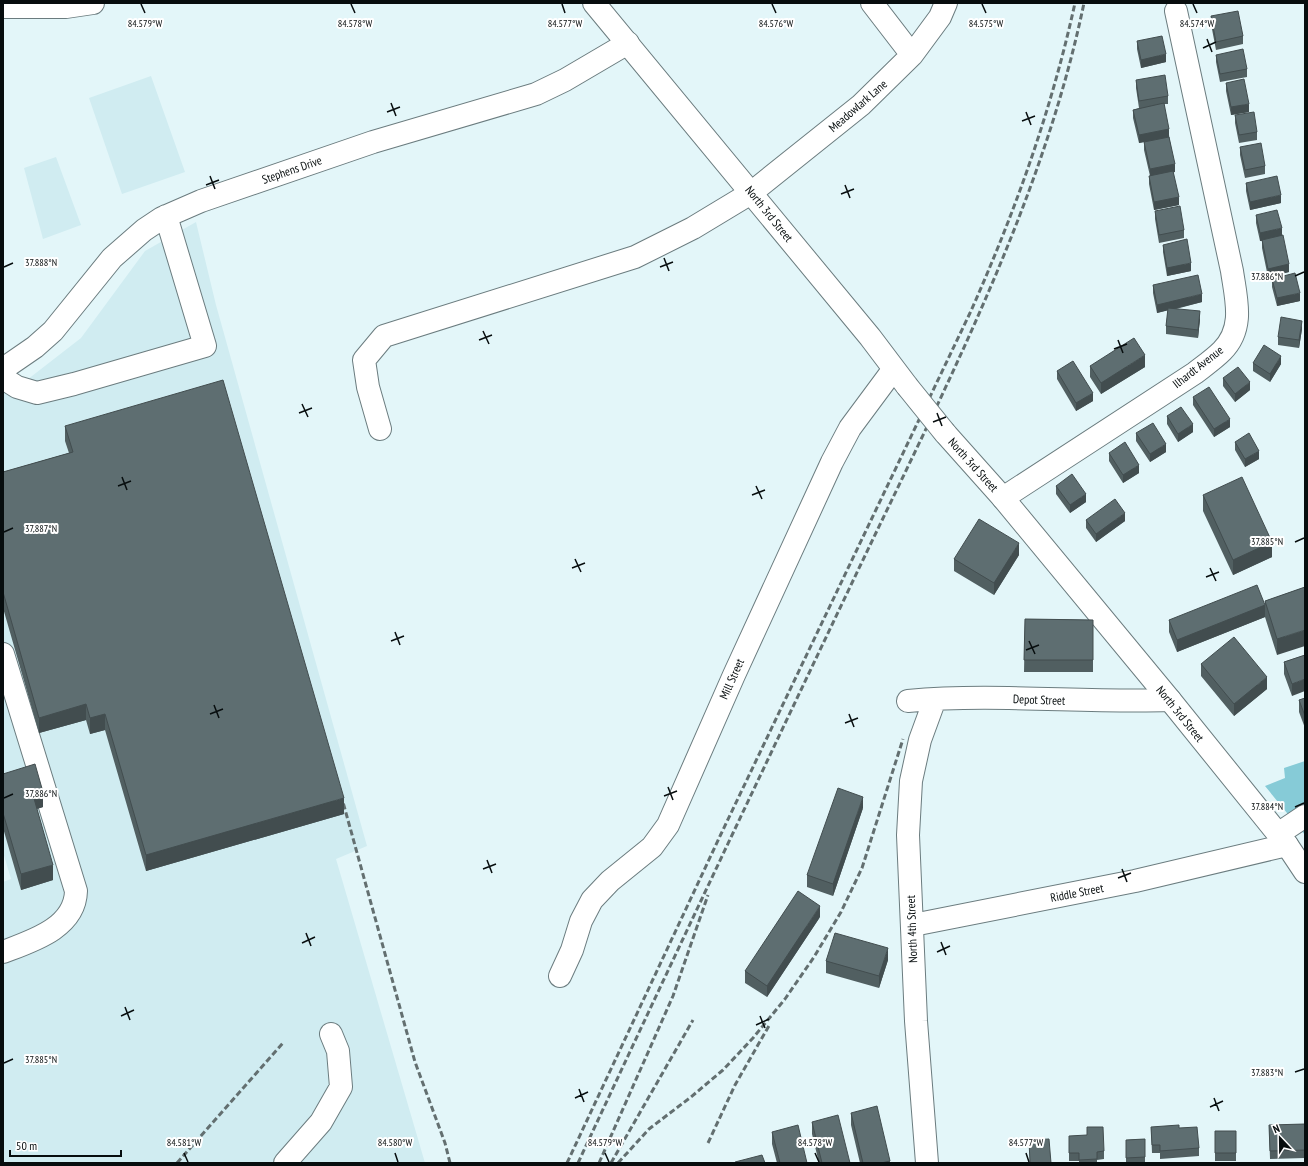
<svg xmlns="http://www.w3.org/2000/svg" width="1308" height="1166" font-family="'PT Sans Narrow',sans-serif">
<rect width="100%" height="100%" fill="#e3f6f9"/>
<path fill="#d0ecf1" d="M151,76L185,172L122,194L89,98Z
M56,157L81,225L43,239L24,168Z
M196,222L216,305L367,846L336,859L425,1163H3V882L11,879L3,852V392L23,383L81,338L145,251Z"/>
<path fill="#86cbd7" d="M1305,761V835L1265,786L1285,778L1284,768Z"/>
<g fill="none" stroke-linecap="round" stroke-linejoin="round">
<g stroke="#6b7c7f" stroke-width="24">
<path id="minor" d="M872,3L912,55
M3,7H66L93,3
M3,369L35,347L53,331L112,258L144,230L162,218L201,201L373,142L536,94L565,80L628,43
M3,378L17,387L37,393L74,384L205,346L166,216
M380,429L368,387L364,360L384,336L635,257L693,228L751,193L861,105L912,55L940,17L946,3
M1003,498L1195,373C1204,366 1214,359 1222,351C1245,328 1236,299 1232,271L1176,11
M3,654L76,891C75,928 32,941 3,952
M908,701C995,693 1082,703 1170,700
M1278,834L1305,816
M913,925L1135,881L1287,845
M560,976L572,950L581,921L592,900L610,881L652,847L668,825L734,675L832,462L850,428L893,370
M285,1163L321,1122L341,1087L338,1051L331,1034
M927,1163L916,1021L908,835L911,781L920,740L935,699"/>
</g>
<g stroke="#6b7c7f" stroke-width="24">
<path id="major" d="M594,3L870,337L907,386
M945,433L1003,498L1170,700L1287,845L1305,872"/>
</g>
<use href="#minor" stroke="#fff" stroke-width="22"/>
<use href="#major" stroke="#fff" stroke-width="22"/>
<path stroke="#636f70" stroke-width="3" stroke-dasharray="6 3" stroke-linecap="butt" d="M341,795L415,1062L445,1143L450,1163
M708,1143L735,1085L770,1024
M177,1163L283,1043
M567,1163L721,834L970,313C1015,212 1051,112 1075,3
M578,1163C671,963 766,763 861,564C947,384 1043,200 1084,3
M599,1163L673,996L708,895
M611,1163L693,1020
M618,1163L649,1129L691,1097L723,1070L753,1038L785,999L814,957L841,912L862,868L903,739"/>
<g stroke="#6b7c7f" stroke-width="24" stroke-linecap="butt">
<path id="major-bridge" d="M907,386L945,433"/>
</g>
<use href="#major-bridge" stroke="#fff" stroke-width="22"/>
</g>
<path fill="#515f61" d="M1211,16L1243,36V44L1216,50L1211,24Z
M1137,41L1166,62L1141,68L1137,49Z
M1216,55L1247,69V77L1220,82L1216,62Z
M1136,80L1168,96V104H1164L1175,172H1173L1179,205L1154,210L1149,184V176H1150L1144,150V142L1139,143L1133,118V110L1139,108L1136,88Z
M1226,83L1249,112L1231,115L1226,91Z
M1235,115L1257,132V140L1239,143L1235,123Z
M1240,147L1265,166V174L1245,178L1240,155Z
M1246,183L1281,203L1250,210L1246,191Z
M1155,211L1184,230V238L1159,243L1155,219Z
M1256,215L1282,236L1289,272L1268,277L1262,248V241H1260L1256,223Z
M1163,245L1191,271L1167,276L1163,252Z
M1272,279L1300,301L1277,306L1272,287Z
M1153,285L1202,302L1176,309L1200,319L1198,338L1166,334V326L1168,310L1157,313L1153,293Z
M1302,329L1299,348L1278,345V337Z
M1253,363L1281,364L1270,382L1253,371Z
M1090,366L1145,367L1101,394L1090,377Z
M1057,371L1093,401L1076,411L1057,379Z
M1223,378L1250,390L1235,402L1223,386Z
M1193,397L1230,427L1214,437L1193,405Z
M1167,416L1193,432L1178,442L1167,424Z
M65,426L344,814L146,871L105,730L90,734L86,720L39,733L3,608V472L69,453L65,441Z
M1136,433L1166,452L1150,462L1136,441Z
M1235,442L1259,459L1245,467L1235,450Z
M1109,453L1139,473L1123,483L1109,461Z
M1056,486L1086,502L1070,513L1056,494Z
M1203,495L1272,557L1233,575L1203,511Z
M1086,520L1125,521L1096,542L1086,528Z
M1019,555L994,595L954,571V559Z
M1305,587L1277,655L1265,617L1177,652L1169,632V620L1265,605V601Z
M1025,619L1093,620V672H1024Z
M1305,655L1292,696L1284,674V662Z
M1201,664L1267,689L1234,716L1201,676Z
M1305,698V728L1299,712V700Z
M3,774L43,807L37,809L53,880L21,890L3,828Z
M863,808L833,896L807,887V875Z
M820,917L767,997L745,983V971Z
M888,960L879,988L826,973V961Z
M851,1113L890,1163H860L851,1125Z
M812,1122L850,1163H819L812,1134Z
M1305,1124V1158L1270,1159L1269,1126Z
M1151,1127L1179,1128L1199,1148V1156L1160,1159V1153H1152Z
M1215,1131H1236V1161H1215Z
M772,1132L807,1163H777L772,1144Z
M1069,1136L1104,1151V1159L1097,1160V1163H1079V1161H1069Z
M1145,1139V1163H1126V1140Z"/>
<path fill="#424d4f" d="M1166,54V62L1141,68V60Z
M1249,104V112L1231,115V107Z
M1169,129V137L1139,143V135Z
M1175,164V172L1150,177V169Z
M1281,195V203L1250,210V202Z
M1179,197V205L1154,210V202Z
M1282,228V236L1260,241V233Z
M1191,263V271L1167,276V268Z
M1289,264V272L1268,277V269Z
M1300,293V301L1277,306V298Z
M1202,294V302L1157,313V305Z
M1200,311V319L1198,338V330Z
M1302,321V329L1299,348V340Z
M1145,355V367L1101,394V383Z
M1281,356V364L1270,382V374Z
M1250,382V390L1235,402V394Z
M1093,393V401L1076,411V403Z
M1230,419V427L1214,437V429Z
M1193,424V432L1178,442V434Z
M1166,444V452L1150,462V454Z
M1259,451V459L1245,467V459Z
M1139,465V473L1123,483V475Z
M1086,494V502L1070,513V505Z
M1125,513V521L1096,542V534Z
M1272,542V557L1233,575V560Z
M1019,543V555L994,595V583Z
M1265,605V617L1177,652V640Z
M1305,630V646L1277,655V639Z
M1267,677V689L1234,716V704Z
M1305,679V691L1292,696V684Z
M86,704V720L39,733V718Z
M105,714V730L90,734V718Z
M43,792V807L33,810V795Z
M863,797V808L833,896V884Z
M344,798V814L146,871V855Z
M53,865V880L21,890V874Z
M820,906V917L767,997V986Z
M888,948V960L879,988V976Z
M890,1161V1163H881Z"/>
<path fill="#5e6e71" stroke="#424d4f" d="M1238,11L1243,36L1216,42L1211,16Z
M1162,36L1166,54L1141,60L1137,41Z
M1243,49L1247,69L1220,74L1216,55Z
M1165,75L1168,96L1139,101L1136,80Z
M1244,79L1249,104L1231,107L1226,83Z
M1164,103L1169,129L1139,135L1133,110Z
M1254,112L1257,132L1239,135L1235,115Z
M1169,137L1175,164L1150,169L1144,142Z
M1261,143L1265,166L1245,170L1240,147Z
M1173,171L1179,197L1154,202L1149,176Z
M1277,176L1281,195L1250,202L1246,183Z
M1180,206L1184,230L1159,235L1155,211Z
M1277,210L1282,228L1260,233L1256,215Z
M1283,235L1289,264L1268,269L1262,240Z
M1187,239L1191,263L1167,268L1163,245Z
M1295,273L1300,293L1277,298L1272,279Z
M1198,275L1202,294L1157,305L1153,285Z
M1168,308L1200,311L1198,330L1166,326Z
M1281,317L1302,321L1299,340L1278,337Z
M1134,338L1145,355L1101,383L1090,366Z
M1264,345L1281,356L1270,374L1253,363Z
M1073,361L1093,393L1076,403L1057,371Z
M1238,367L1250,382L1235,394L1223,378Z
M223,380L344,798L146,855L105,714L90,718L86,704L39,718L3,592V472L73,452L65,426Z
M1209,387L1230,419L1214,429L1193,397Z
M1181,407L1193,424L1178,434L1167,416Z
M1153,423L1166,444L1150,454L1136,433Z
M1249,433L1259,451L1245,459L1235,442Z
M1125,442L1139,465L1123,475L1109,453Z
M1072,474L1086,494L1070,505L1056,486Z
M1242,477L1272,542L1233,560L1203,495Z
M1115,499L1125,513L1096,534L1086,520Z
M979,519L1019,543L994,583L954,559Z
M1257,585L1265,605L1177,640L1169,620Z
M1305,587V630L1277,639L1265,601Z
M1025,619L1093,620V660H1024Z
M1234,637L1267,677L1234,704L1201,664Z
M1305,655V679L1292,684L1284,662Z
M1305,698V716L1299,700Z
M35,764L43,792L33,795L53,865L21,874L3,813V774Z
M838,788L863,797L833,884L807,875Z
M798,891L820,906L767,986L745,971Z
M835,933L888,948L879,976L826,961Z
M877,1106L890,1161L881,1163H863L851,1113Z
M838,1115L850,1163H822L812,1122Z
M1305,1124V1150L1270,1151L1269,1125Z
M798,1125L807,1163H780L772,1132Z
M1179,1125V1128L1197,1127L1199,1148L1160,1151V1145H1152L1151,1127Z
M1087,1127H1103L1104,1151L1097,1152V1159L1079,1160V1153H1069V1136L1087,1135Z
M1215,1131H1236V1153H1215Z
M1049,1139L1051,1163H1030L1029,1140Z
M1145,1139V1157L1126,1158V1140Z
M762,1155L765,1163H736L735,1162Z"/>
<path fill="none" stroke="#070d0e" stroke-width="1.5" d="M141,4L145,13M351,4L355,13M562,4L565,13M772,4L776,13M982,4L986,13M1193,4L1197,13M1207,39L1212,52M1203,48L1216,42M391,103L396,116M387,112L400,107M1026,112L1031,125M1022,121L1035,116M210,176L215,189M206,185L219,180M845,185L850,198M841,194L854,189M664,258L669,271M4,267L13,263M660,267L673,262M1295,276L1304,272M483,331L489,344M479,340L492,335M1118,340L1123,353M1114,349L1127,344M302,404L308,417M299,413L312,408M937,413L942,426M933,422L946,417M122,477L127,490M118,486L131,481M756,486L762,499M752,495L765,490M4,532L13,528M1295,542L1304,538M575,559L581,572M572,568L585,563M1210,568L1216,581M1206,577L1219,572M395,632L400,645M391,641L404,636M1029,641L1035,654M1026,650L1039,645M214,705L219,718M210,714L223,709M849,714L854,727M845,723L858,718M668,787L673,800M664,796L677,791M4,798L13,794M1295,807L1304,803M487,860L492,873M483,869L496,864M1122,869L1127,882M1118,878L1131,873M306,933L311,946M941,942L946,955M302,943L315,937M937,952L950,946M125,1007L130,1020M121,1016L134,1010M760,1016L765,1028M756,1025L769,1019M4,1063L13,1059M1295,1072L1304,1069M579,1089L584,1102M575,1098L588,1092M1214,1098L1219,1111M1210,1107L1223,1101M184,1153L188,1162M395,1153L398,1162M605,1153L609,1162M815,1153L819,1162M1026,1153L1029,1162"/>
<g text-anchor="middle" stroke-width="4" stroke-linejoin="round" paint-order="stroke">
<g font-size="12" fill="#070d0e" stroke="#fff">
<text transform="translate(858 106) rotate(-41)" y="4">Meadowlark Lane</text>
<text transform="translate(292 170) rotate(-19)" y="4">Stephens Drive</text>
<text transform="translate(769 214) rotate(51)" y="4">North 3rd Street</text>
<text transform="translate(1198 367) rotate(-38)" y="4">Ilhardt Avenue</text>
<text transform="translate(973 465) rotate(48)" y="4">North 3rd Street</text>
<text transform="translate(732 679) rotate(-66)" y="4">Mill Street</text>
<text transform="translate(1039 700) rotate(2)" y="4">Depot Street</text>
<text transform="translate(1180 714) rotate(51)" y="4">North 3rd Street</text>
<text transform="translate(1077 893) rotate(-11)" y="4">Riddle Street</text>
<text transform="translate(912 929) rotate(-92)" y="4">North 4th Street</text>
</g>
</g>
<g font-size="10" text-anchor="middle" fill="#070d0e" stroke="#fff" stroke-width="4" stroke-linejoin="round" paint-order="stroke">
<text x="1197" y="27">84.574°W</text>
<text x="145" y="27">84.579°W</text>
<text x="355" y="27">84.578°W</text>
<text x="565" y="27">84.577°W</text>
<text x="776" y="27">84.576°W</text>
<text x="986" y="27">84.575°W</text>
<text x="41" y="266">37.888°N</text>
<text x="1267" y="280">37.886°N</text>
<text x="41" y="532">37.887°N</text>
<text x="1267" y="545">37.885°N</text>
<text x="41" y="797">37.886°N</text>
<text x="1267" y="810">37.884°N</text>
<text x="41" y="1063">37.885°N</text>
<text x="1267" y="1076">37.883°N</text>
<text x="184" y="1146">84.581°W</text>
<text x="395" y="1146">84.580°W</text>
<text x="605" y="1146">84.579°W</text>
<text x="815" y="1146">84.578°W</text>
<text x="1026" y="1146">84.577°W</text>
</g>
<rect width="1308" height="1166" fill="none" stroke="#070d0e" stroke-width="8"/>
<g transform="translate(1280 1138) rotate(338)" stroke="#ffffff" stroke-width="3" paint-order="stroke">
<path d="M0-3L7 15L0 10L-7 15Z" fill="#070d0e"/>
<text y="-6" font-size="11" font-weight="bold" text-anchor="middle" fill="#070d0e">N</text>
</g>
<path d="M10 1150v6h111v-6" fill="none" stroke="#070d0e" stroke-width="2"/>
<text x="16" y="1150" font-size="12" fill="#070d0e" stroke="#ffffff" stroke-width="3" paint-order="stroke">50 m</text>
</svg>
